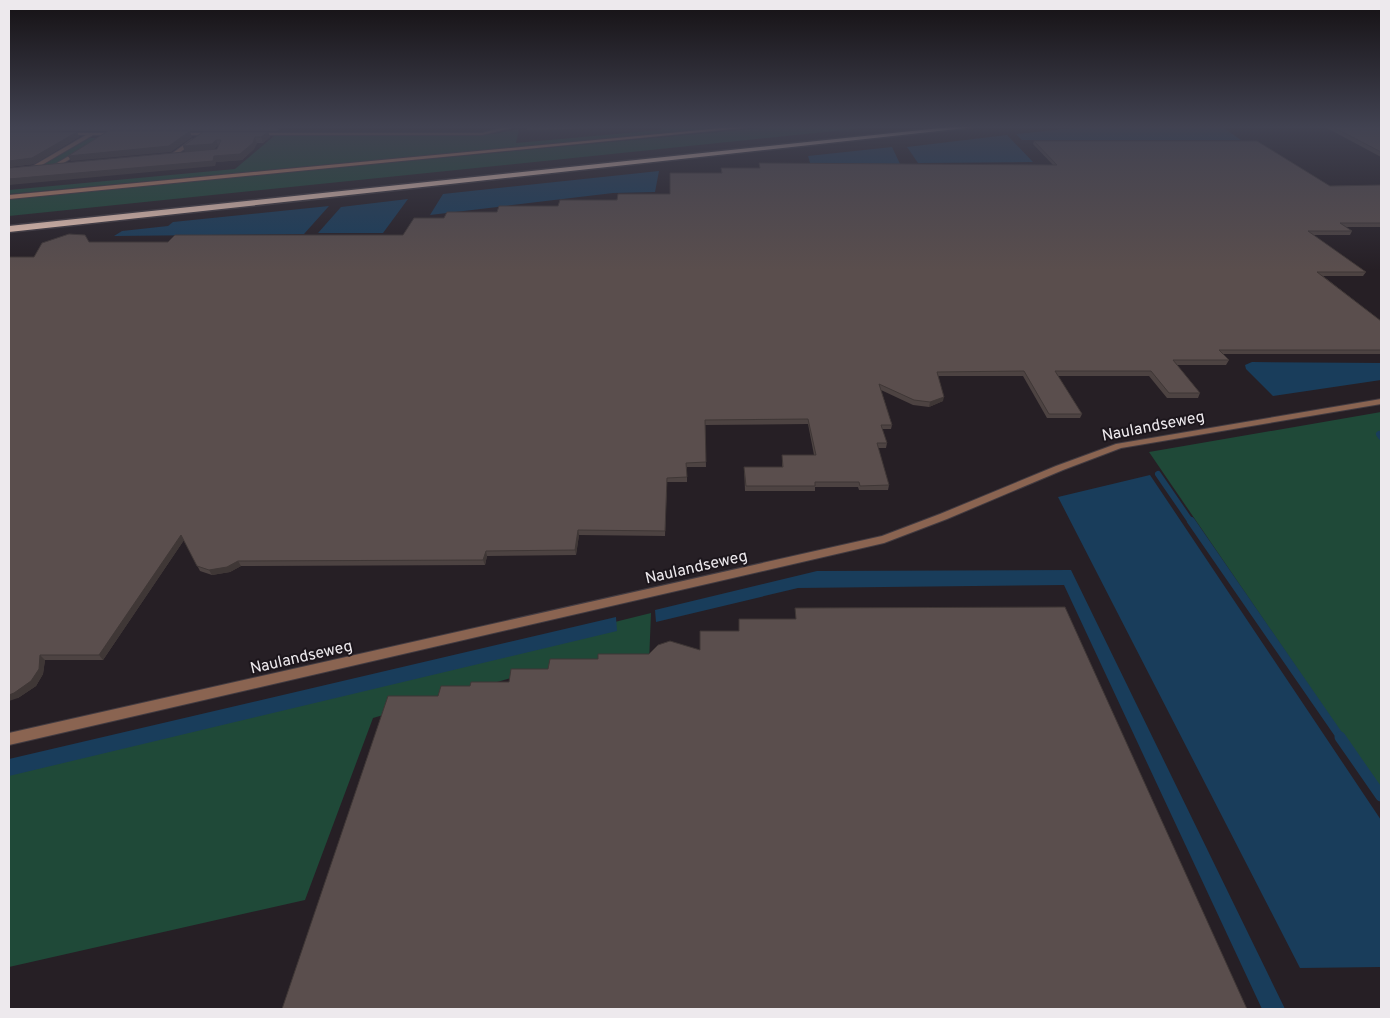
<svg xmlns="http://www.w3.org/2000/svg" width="1390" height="1018" font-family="Overpass,sans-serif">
<rect width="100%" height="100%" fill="#261f25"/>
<path fill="#1f4938" d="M661,127H733L9,194V190L235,169L274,136L486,135L519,129L516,143L661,130Z
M772,127H874L9,216V198Z
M90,138H100L56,164H44Z
M1381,412V791L1149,452Z
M651,613L649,663L538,670L373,718L305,900L9,967V772Z"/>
<path fill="#193d5b" d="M1084,127H1222L1241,140H1022L1016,134Z
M1007,135L1033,162L918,163L907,147Z
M892,147L901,166H811L808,156Z
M659,171L655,192L613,193L430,215L443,194Z
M408,199L383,233H318L341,207Z
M329,206L304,234L114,236L122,231L168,226L173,222Z
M1252,362L1381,363V380L1273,396L1246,369L1245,365Z
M1150,475L1381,820V967L1300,968L1058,497Z
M1071,570L1285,1009H1262L1064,585L798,588L656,622L655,610L817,571Z
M616,617L617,631L9,776V759Z"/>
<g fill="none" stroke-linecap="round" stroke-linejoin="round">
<path stroke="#193d5b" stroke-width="6" d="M1379,434L1381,437
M1158,474L1191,522"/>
<path stroke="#193d5b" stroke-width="8" d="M1191,521L1341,738"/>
<path stroke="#193d5b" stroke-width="11" d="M1340,737L1381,796"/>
<g stroke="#423b41" stroke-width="2">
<path id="minor" d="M506,127H515L482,135H255L253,134L255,133H482Z
M63,133H116L118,134L116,135H93L35,169H31V167L86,135H65Z
M176,133H213L215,134L213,135H178Z
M192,139L196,140L174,157H170V155Z
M79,150L83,151L57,167L52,166Z
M1381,399V404L1121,448L1063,470L947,519L884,543L9,745V733L882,536L940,514L1056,466L1116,444Z"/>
</g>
<g stroke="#423b41" stroke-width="2">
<path id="secondary" d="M733,127H753L9,199V195Z"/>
</g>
<g stroke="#423b41" stroke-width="3">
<path id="motorway" d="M950,127H975L9,232V226Z"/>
</g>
<use href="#minor" fill="#8a6451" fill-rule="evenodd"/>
<use href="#secondary" fill="#c6896b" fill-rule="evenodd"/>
<use href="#motorway" fill="#f8d1be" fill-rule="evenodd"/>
</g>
<path fill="#4d4342" d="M9,127H491L281,128L277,131H9L77,132L79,137L34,164L9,167Z
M527,127H650L527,130Z
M1325,127H1381V157Z
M203,132H268L270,137L263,143H257L254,149L242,160L216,162L215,166L217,149L219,145H218L214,149L185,152L183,146Z
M1034,141L1330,186L1381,185V227H1345L1352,231L1350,235H1313L1366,272L1363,276H1323L1381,321V354H1223L1229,360L1226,365H1177L1200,393L1198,398H1167L1149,376H1058L1082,414L1080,418H1047L1023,376H938L943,401L929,407L913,405L881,390L892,425L891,429H882L887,443L886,448H878L889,485L888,490H859L858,487H815V491H745L744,467H782V455H814L808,424L705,425L706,467H687V482H667L665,536L579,535L576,555L487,556L485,565L241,566L230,572L212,575L200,571L184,540L103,660H45L43,674L36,686L18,698L34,257L89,242H168L403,235L444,218L670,194L721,173V168H760L759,163L1053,165L1033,144Z"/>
<path fill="#3f3736" d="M276,127H281V128L277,131Z
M190,131L192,137L171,152L71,161L68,156Z
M77,132L79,137L34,164L9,167V161Z
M268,132L270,137L263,143L261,137Z
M255,137L257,143L254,149L242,160L216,162L215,166L9,185V179L214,156Z
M216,140L218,145L214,149L185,152L183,146Z
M944,397L943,401L929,407L930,402Z
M578,530L579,535L576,555L575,550Z
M181,535L184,540L103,660L99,655Z
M486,551L487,556L485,565L483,560Z
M238,561L241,566L230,572L212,575L209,570Z
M40,655L45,660L43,674L36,686L18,698L9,701V695Z"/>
<path fill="#5a4e4d" stroke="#3f3736" d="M1333,127H1381V152Z
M108,131H190L169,146L68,156Z
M9,132H77L32,158L9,161Z
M203,132H268L261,137H255L253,143L240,154L214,156L213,161L9,179V168L217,149L221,140H216L212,144L183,146Z
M1034,141H1257L1330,186L1381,185V223H1340L1352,231H1308L1366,272H1317L1381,321V350H1219L1229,360H1173L1200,393H1169L1151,371H1055L1082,414H1049L1024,371L937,372L944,397L930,402L914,400L879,384L892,425H881L887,443H877L889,485L860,486L859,482H815V486H746L744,467H783L782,455H816L808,419L705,420L706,462L686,463L687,477L667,478L665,531L578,530L575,550L486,551L483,560L238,561L227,567L209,570L197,566L181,535L99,655H40L39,669L31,681L14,693L9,695V257H34L42,243L69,234L85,235L89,242H168L175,235H403L414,218H444L447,212H497L499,206H558L560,200H617L618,194H670V173H722L721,168H760L759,163L1057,165Z
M1065,607L1247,1009H282L388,696H438L441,686H470L471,682H509L511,669H548L550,659H598V654H649L658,645L670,641L700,650V631H739V619H796L795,608Z"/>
<linearGradient id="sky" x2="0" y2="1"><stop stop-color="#151114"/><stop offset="0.47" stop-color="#414251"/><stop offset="1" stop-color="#414251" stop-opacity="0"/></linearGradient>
<rect width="1390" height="270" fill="url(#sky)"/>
<g text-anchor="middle" stroke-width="4" stroke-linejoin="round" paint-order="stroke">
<g font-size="16" fill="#ede9ed" stroke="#1c161c">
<text transform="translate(1153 425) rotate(-11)" y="6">Naulandseweg</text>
<text transform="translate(696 566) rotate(-13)" y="6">Naulandseweg</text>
<text transform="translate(301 656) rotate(-13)" y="6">Naulandseweg</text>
</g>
</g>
<rect width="1390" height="1018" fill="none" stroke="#ede9ed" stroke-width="20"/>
</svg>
